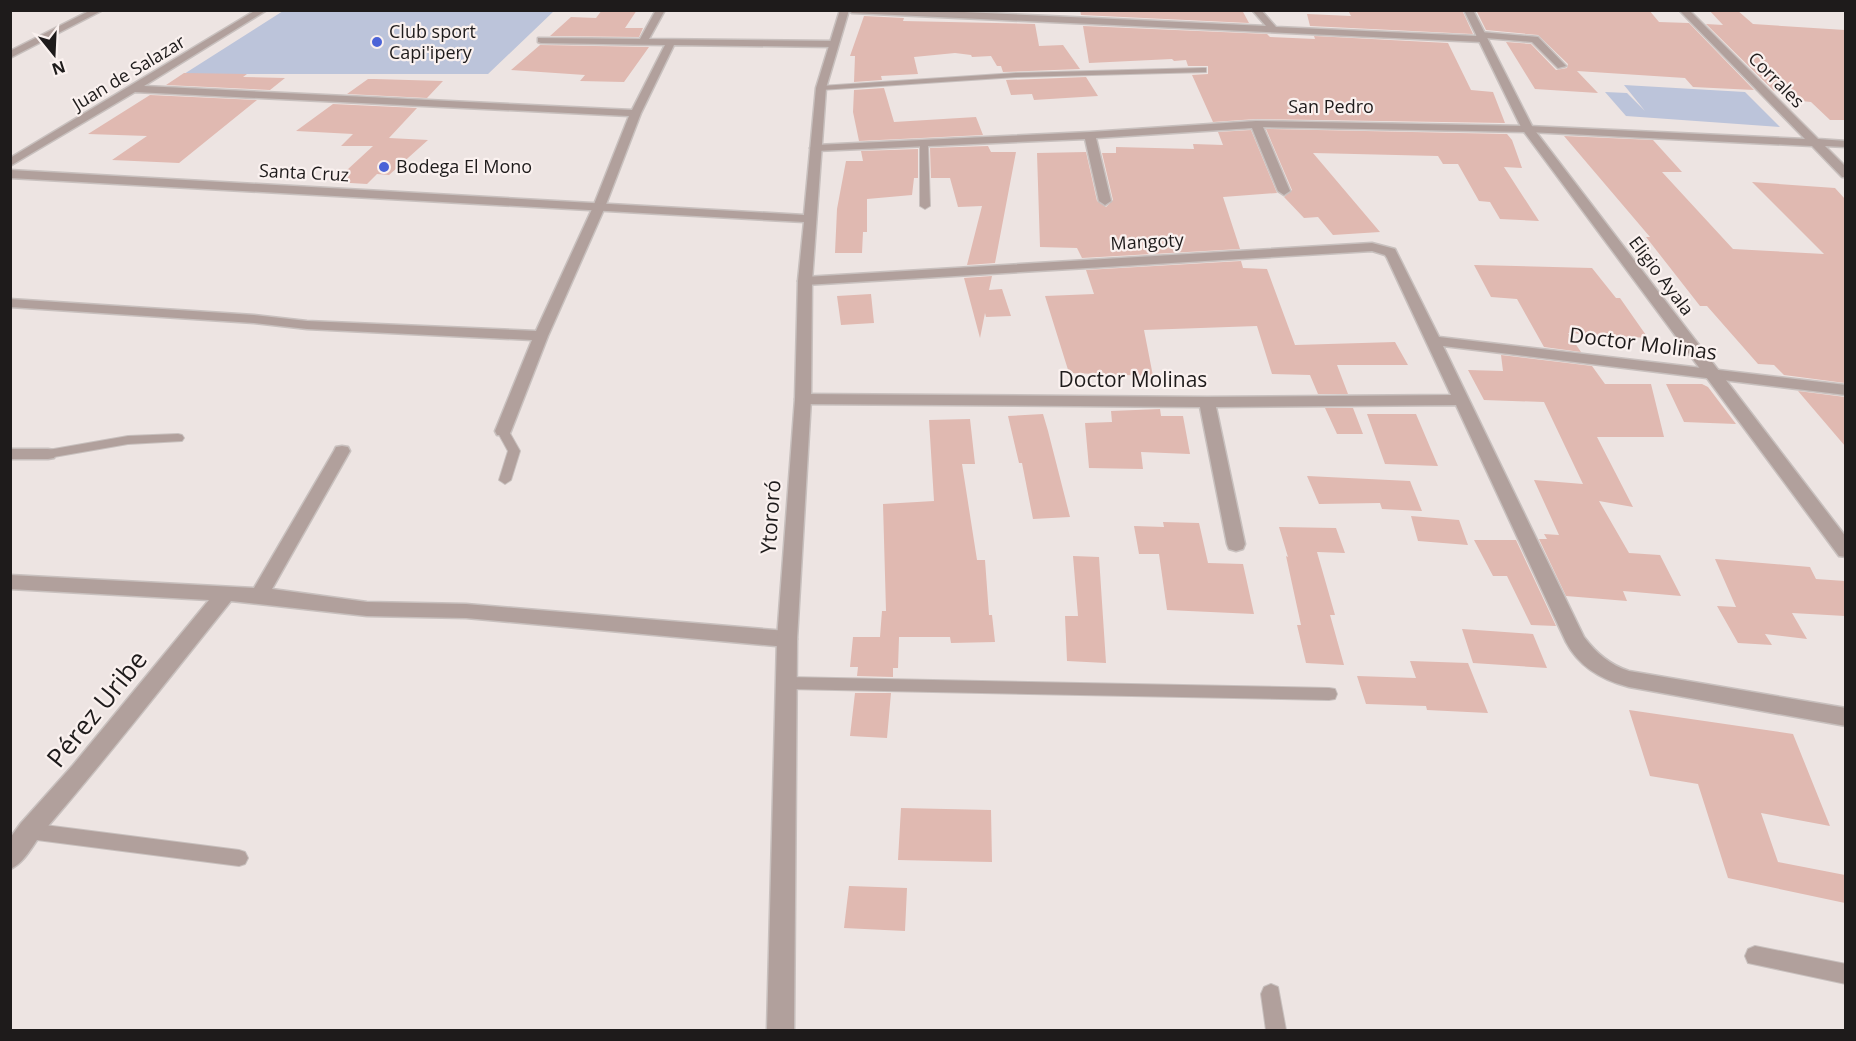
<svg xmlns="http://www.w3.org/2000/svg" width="1856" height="1041" font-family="'Open Sans',sans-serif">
<rect width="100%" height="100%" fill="#ede4e2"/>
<path fill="#bcc4da" d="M283,11H554L488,74H184Z
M1624,85L1745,92L1780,127L1626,116L1605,92L1627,93L1645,111Z"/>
<path fill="#e0b9b1" d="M602,10H637L625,28H643L639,37L550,36L571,17L596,18Z
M1080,10H1242L1249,23L1081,15Z
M1348,10H1462L1473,34L1310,26L1307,14L1351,16Z
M1476,10H1649L1659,22L1689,23L1754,90L1693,87L1685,78L1577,71L1598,93L1535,89L1506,42L1531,44L1556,70L1567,68L1568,64L1538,35L1486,30Z
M1709,10H1737L1753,24L1845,30V120H1830L1811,102L1792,100L1785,92L1774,91L1706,24L1723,25Z
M864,16L904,18L903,21L1035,24L1039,46L1063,45L1080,69L1003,72L1001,66H997L991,56L972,57L971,55L955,53L914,57L918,74L881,76L882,80L854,82L855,56H850Z
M1083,26L1267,34L1270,37L1315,39L1314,36L1448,43L1471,90L1493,92L1505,123L1256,119L1213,122L1192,75L1208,74V66H1188L1186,60L1174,61L1172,59L1089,63Z
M540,45H541L649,47L624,82L580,81L585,75L511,70Z
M184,73L247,74L243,77L285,78L270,90L166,85Z
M1086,77L1098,96L1034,100L1032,94L1011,95L1006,80Z
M368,79H374L443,81L427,98L347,94Z
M884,88L894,122L976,117L983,135L859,141L853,112L854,90Z
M150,95L257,100L179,163L112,160L147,136L88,134Z
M333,104L417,108L389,138L428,140L389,175L377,174L367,184L334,182L373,146H341L353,134L296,131Z
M1266,129L1507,134L1512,140L1522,168L1504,167L1539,221L1500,219L1490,202L1479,201L1458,164H1443L1438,156L1313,153L1380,232L1333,235L1318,217L1304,218L1284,197L1292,190Z
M1251,130L1277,193L1223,197L1240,249L1082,258L1077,248L1040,247L1037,153L1086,152L1097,201L1106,207L1113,200L1102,153H1116V147L1194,149L1193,144L1223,145L1218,132Z
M1564,136L1653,140L1682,172H1662L1733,249L1824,254L1752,182L1835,188L1845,199V383L1784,375L1774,365L1758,364L1707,306H1700L1646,237H1650Z
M988,146L991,152H1016L995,263L967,265L982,206L958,207L950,178H931L930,148Z
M918,149V178H914L912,195L867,199V232H863L862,253H835L837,209L846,161H863L861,151Z
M1241,261L1243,268L1267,269L1295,345L1395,342L1408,365H1337L1348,394H1318L1310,375L1272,374L1257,326L1144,330L1153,376L1069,373L1045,296L1094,294L1086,270Z
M1474,265L1592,268L1616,298H1620L1648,338L1568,333L1581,352L1544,347L1517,299L1491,297Z
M992,276L989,290L1002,289L1011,316L986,317L985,313L980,338L964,278Z
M871,294L874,323L841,325L837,296Z
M1501,355L1592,366L1605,384H1651L1664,437H1597L1633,507L1599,501L1629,553L1660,555L1681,596L1623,591L1627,601L1566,596L1539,539H1547L1544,534L1559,535L1534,480L1583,484L1544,402L1484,400L1468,370L1503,371Z
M1666,384H1702L1708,387L1736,424L1684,422Z
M1798,391L1845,397V446Z
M1325,408H1353L1363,434H1337Z
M1160,409L1161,416H1183L1190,454L1141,452L1143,469L1089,468L1085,423L1112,422L1111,411Z
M1043,414L1048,431L1070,517L1033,519L1022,463H1019L1008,416Z
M1367,414H1416L1438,466L1385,464Z
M970,419L975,464H962L977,560H985L989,615H992L995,642L951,643L950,637H880L882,611H886L883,504L934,501L929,420Z
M1307,476L1410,481L1422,511L1382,509L1380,503L1319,504Z
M1411,516L1459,520L1468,545L1418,541Z
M1163,522L1199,523L1208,563L1243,564L1254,614L1167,610L1159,554H1139L1134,526L1164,527Z
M1279,527L1336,528L1345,553L1317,552L1335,615H1330L1344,665L1306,663L1297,625H1301L1286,556L1288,557Z
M1474,540H1516L1556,626L1531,625L1507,576H1493Z
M1073,556L1099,557L1106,663L1067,661L1065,616H1078Z
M1715,559L1810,567L1816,579L1845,581V616L1792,613L1807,639L1765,634L1772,645L1738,643L1717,606L1736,607Z
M1462,629L1533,634L1547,668L1473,663Z
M853,637H899L898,668H893V677L857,676L858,667H850Z
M1410,661L1468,663L1488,713L1427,710L1426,706L1366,704L1357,676L1416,678Z
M855,693H891L887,738L850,736Z
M1629,710L1793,734L1830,826L1761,813L1778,862L1845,875V903L1728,878L1698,784L1650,776Z
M901,808L991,810L992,862L898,860Z
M849,886L907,888L905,931L844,928Z"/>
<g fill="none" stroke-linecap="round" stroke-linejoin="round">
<g stroke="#c8c0be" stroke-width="2">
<path id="service" d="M1203,68H1206V72L1016,77L821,90L817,88L821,86L1016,73Z
M924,141L928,144L930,206L925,209L920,206V144Z
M503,427L507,428L520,451L511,480L505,484L499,480L508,451L497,431Z
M178,434L182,435L184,438L182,441L128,444L48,458L42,454L48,450L128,436Z
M787,677L1329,688L1335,689L1337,694L1335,699L1329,700L787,689L781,687L779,683L781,679Z
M29,823L239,850L245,852L248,858L245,864L239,866L29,839L23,837L20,831L23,825Z
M1755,946L1846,964V984L1748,963L1745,956L1748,949Z
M1271,984L1278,987L1286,1030H1266L1261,994L1264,987Z"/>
</g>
<g stroke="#c8c0be" stroke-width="3">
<path id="minor" d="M91,10H103L10,58V51Z
M256,10H267L144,86L632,110L665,45L541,43L538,42V38L640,39L656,10H665L649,39L833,41L838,44L833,47L674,45L641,113L605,207L548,336L511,431L509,435H497L495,431L532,340L307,329L254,323L10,307V299L254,315L307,321L536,331L593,207L629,116L135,92L10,166V158Z
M848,10H921L1266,26L1252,10H1261L1276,27L1476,36L1480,32L1538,37L1566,66L1558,68L1532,42L1486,38L1482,42L852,13Z
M1679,10H1689L1818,139L1846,141V147L1825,146L1846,167V177H1842L1812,146L1528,132L1263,127L1290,191L1284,195L1278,191L1252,128L1096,138L1111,201L1105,205L1099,201L1085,139L816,151L810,148L816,145L1090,132L1256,121L1528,126L1805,139Z
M1372,243L1395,249L1439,337L1846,385V395L1443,346L1584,637C1596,653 1610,665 1629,671L1846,708V726L1629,687C1602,680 1579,667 1566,642L1456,405L1216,407L1245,544L1243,549L1236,551L1229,549L1227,544L1200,407L803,404L795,399L803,394L1207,397L1451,395L1387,258L1385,255L1372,251L805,285L798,281L805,277Z
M342,446L348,447L350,451L272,589L367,602L466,604L787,631L794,633L797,639L794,645L787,647L466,618L367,616L231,601C169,678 108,757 43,832C33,844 25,863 10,869V838L21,823L73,765L209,600L10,589V575L254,588L334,451L336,447Z
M10,449H48L54,450L56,454L54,458L48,459H10Z"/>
</g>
<g stroke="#c8c0be" stroke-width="3">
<path id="tertiary" d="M840,10H849L826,88L812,281L811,399L797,639L794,1030H767L777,639L795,399L798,281L804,222L10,178V170L804,215L816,88Z
M1464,10H1473L1533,128L1846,537V557L1839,556L1522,129Z"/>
</g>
<use href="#service" fill="#b1a09c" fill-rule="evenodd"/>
<use href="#minor" fill="#b1a09c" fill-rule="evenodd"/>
<use href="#tertiary" fill="#b1a09c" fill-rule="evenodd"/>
</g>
<g fill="#4b63d7" stroke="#faf1ef" stroke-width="2">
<circle cx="377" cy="42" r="6"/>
<circle cx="384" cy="167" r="6"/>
</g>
<g text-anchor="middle" stroke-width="4.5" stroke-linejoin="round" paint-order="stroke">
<g font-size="18" fill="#1e1b1b" stroke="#faf1ef" text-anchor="start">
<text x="389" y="38">Club sport<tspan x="389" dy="21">Capi'ipery</tspan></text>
<text x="396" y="173">Bodega El Mono</text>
</g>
<g font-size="18" fill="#1e1b1b" stroke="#faf1ef">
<text transform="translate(129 73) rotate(-31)" y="6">Juan de Salazar</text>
<text transform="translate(1776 80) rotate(45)" y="6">Corrales</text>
<text x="1331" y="113">San Pedro</text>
<text transform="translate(304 173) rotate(3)" y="6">Santa Cruz</text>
<text transform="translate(1147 242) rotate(-3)" y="6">Mangoty</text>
<text transform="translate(1661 276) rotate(53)" y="6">Eligio Ayala</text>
</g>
<g font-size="21" fill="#1e1b1b" stroke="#faf1ef">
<text transform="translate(1643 344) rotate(7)" y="7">Doctor Molinas</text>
<text x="1133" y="387">Doctor Molinas</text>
<text transform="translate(771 517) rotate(-86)" y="7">Ytororó</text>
</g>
<g font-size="26" fill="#1e1b1b" stroke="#faf1ef">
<text transform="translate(97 709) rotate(-51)" y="9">Pérez Uribe</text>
</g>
</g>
<rect width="1856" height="1041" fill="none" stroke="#1e1b1b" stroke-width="24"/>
<g transform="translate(54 54) rotate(162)" stroke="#faf1ef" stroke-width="4.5" paint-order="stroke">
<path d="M0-4.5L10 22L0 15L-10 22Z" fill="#1e1b1b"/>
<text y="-9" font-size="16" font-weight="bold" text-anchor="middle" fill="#1e1b1b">N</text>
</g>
</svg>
